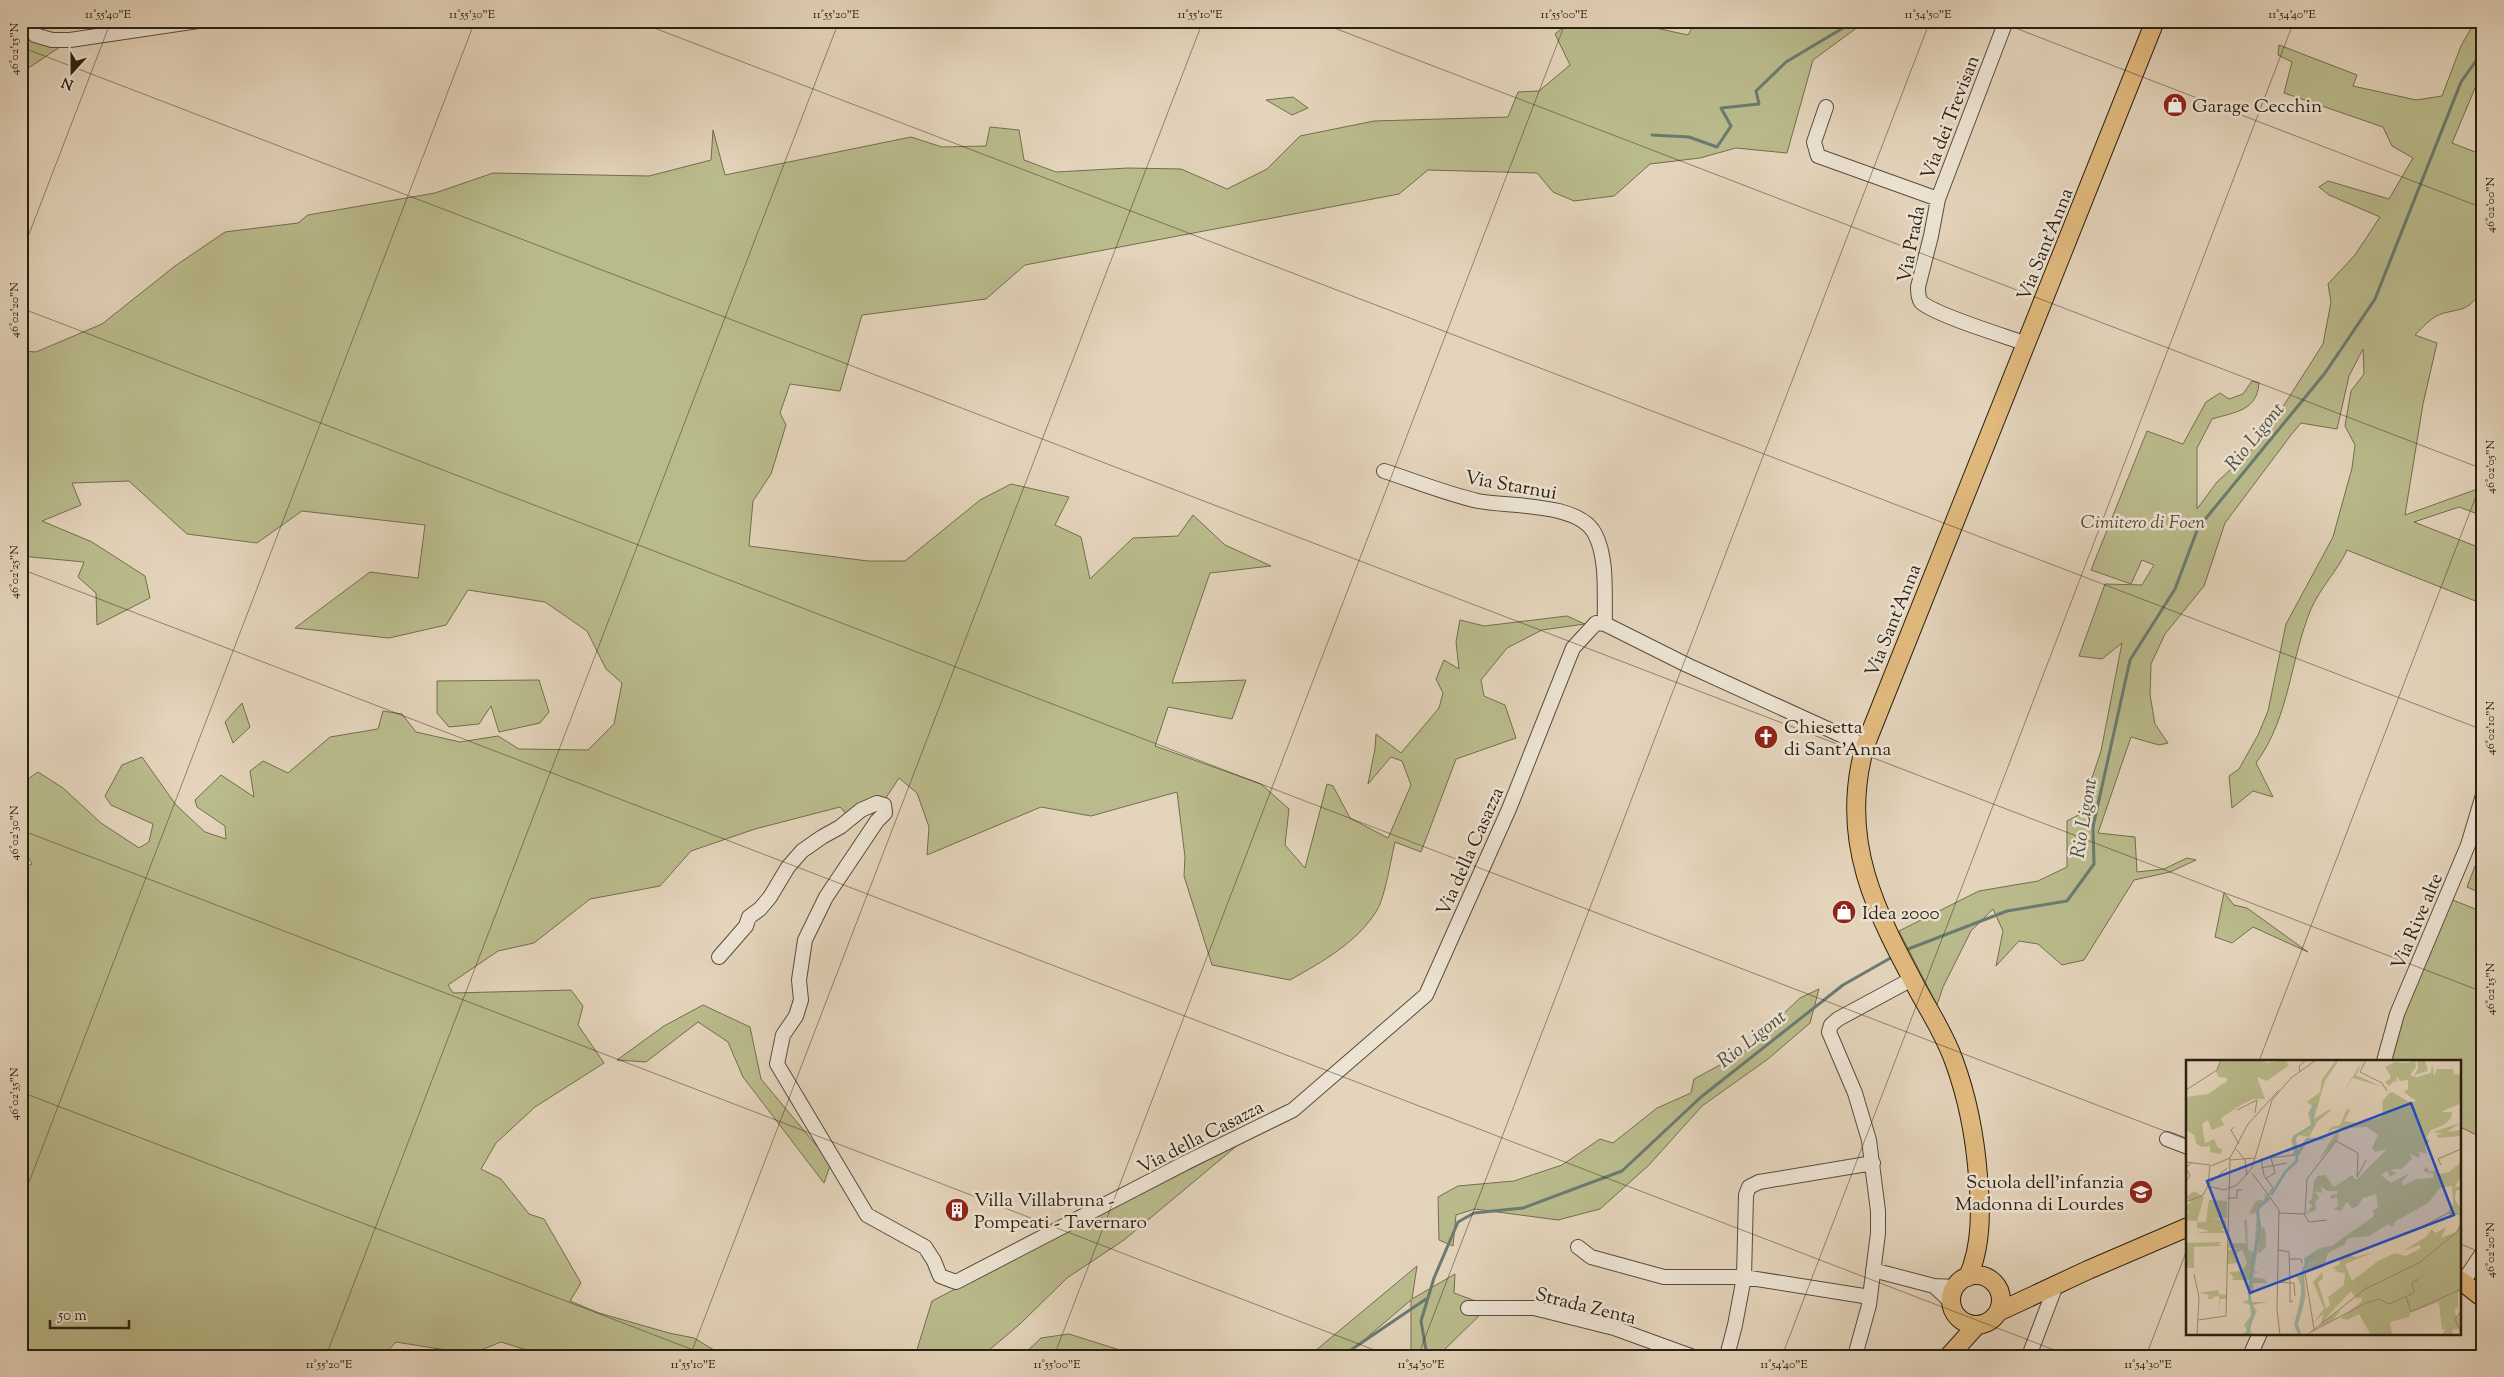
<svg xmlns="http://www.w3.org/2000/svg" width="2504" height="1377" font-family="'Sorts Mill Goudy',serif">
<rect width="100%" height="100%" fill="#e4d4bb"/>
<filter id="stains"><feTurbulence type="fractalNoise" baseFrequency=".004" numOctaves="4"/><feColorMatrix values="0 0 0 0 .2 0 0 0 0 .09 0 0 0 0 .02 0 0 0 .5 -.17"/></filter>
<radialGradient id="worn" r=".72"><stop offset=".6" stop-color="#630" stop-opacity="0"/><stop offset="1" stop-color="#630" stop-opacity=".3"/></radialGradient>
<path fill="#babb8c" stroke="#726e4f" d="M21,21H29L63,45L21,73Z
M1571,21H1623L1688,35L1696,21H1749L1774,25L1816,21H1866L1813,60L1787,153L1736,148L1700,158L1650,164L1614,196L1574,201L1553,192L1537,173L1428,170L1399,194L1025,265L986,299L862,315L840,391L790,384L780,413L786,425L771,474L753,501L749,546L868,561H905L980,500L1011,484L1069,497L1055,525L1081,537L1090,579L1133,538L1178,536L1193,515L1225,545L1271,566L1210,573L1172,683L1246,680L1232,719L1168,707L1155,746L1261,784L1289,809L1285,845L1305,868L1327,784L1333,786L1350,818L1388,838L1411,785L1402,761L1391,757L1368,784L1375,749L1376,734L1401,753L1439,708L1443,693L1436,679L1444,660L1459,669L1456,642L1460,620L1484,626L1567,616L1585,624L1542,630L1507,648L1481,680L1484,696L1505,705L1516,738L1456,759L1421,852L1395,842C1391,859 1385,897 1377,910C1358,942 1322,962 1290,980L1212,965L1184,876L1185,857L1177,792L1091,816L1041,807L927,855L929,827L917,793L899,778L876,813L850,818L840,807L755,829L691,851L660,886L590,899L534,943L498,951L448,985L453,993L571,990L583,1006L578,1025L604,1063L535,1107L496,1143L481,1169L501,1179L529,1214L544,1219L581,1283L570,1301L599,1313L669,1333L694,1338L724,1356H546L501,1342L471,1354L396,1342L383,1356H21V868L32,864L21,844V784L38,772L63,788L101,823L139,848L149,842L153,824L111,805L105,796L122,765L142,757L176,805L205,832L226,839L225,826L197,807L195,800L221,775L254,797L250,771L263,761L288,773L330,737L378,729L383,711L402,714L416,732L460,742L498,736L519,749L588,750L614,724L622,683L606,669L587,631L545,602L468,590L446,625L389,638L295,628L370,572L418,578L425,525L302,511L257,543L187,534L129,481L72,483L81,505L42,521L92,542L145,576L150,598L97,625L96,593L78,577L84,562L21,556V351L36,352L102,324L175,266L225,232L298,223L308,215L435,193L493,173L649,176L711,160L713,130L725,175L911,137L942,147L986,146L990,127L1019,130L1024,160L1056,172L1128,168L1181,169L1227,189L1267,169L1300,136L1374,121L1508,117L1518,92L1539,91L1570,65L1555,34Z
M2475,21H2483V77L2475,88L2452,143L2483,155V289C2468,310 2466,308 2444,313C2432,316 2423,327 2415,335L2437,343L2423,404L2405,515L2483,487V516L2459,507L2414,522L2483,549V604L2347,550C2338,570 2320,588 2311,609C2290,659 2290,717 2256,763L2273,797L2253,791L2232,808L2229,776L2239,769L2258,735L2268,711L2286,624L2333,537L2352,468L2355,445L2345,426L2351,391L2364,374L2363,349L2349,376L2337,429L2301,423L2291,435L2225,523L2204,586L2165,634L2151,664L2150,695L2155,724L2168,743L2159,745L2131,737L2098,833L2135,837L2137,872L2164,869L2187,858L2196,860L2170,872L2134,880L2084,960L2062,965L2038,944L2019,941L1996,966L2003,931L1993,909L1971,931L1943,987L1937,1005L1899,931L1979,891L2038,881L2067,867V821L2080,814L2101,751L2122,643L2102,659L2079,656L2105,584L2142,585L2154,565L2142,560L2131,584L2091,570L2147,431L2183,444L2206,402L2220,393L2229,399L2243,394L2252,381L2259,383C2257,411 2235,412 2212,419L2197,448V509L2217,482L2261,441L2323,344L2331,302L2328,284L2355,255L2380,217L2329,195L2319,187L2328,181L2389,199L2413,158L2392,146L2383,127L2284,93L2292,62L2278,55L2279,45L2357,75L2353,86L2416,100L2442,96L2461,46Z
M1293,97L1308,108L1292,115L1266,100Z
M539,680L549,712L540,723L499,732L491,706L479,724L449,727L437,713V681Z
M242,703L250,727L233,743L225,722Z
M2483,845V894L2467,887Z
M2224,893L2234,905L2247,908L2308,952L2253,927L2232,943L2215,937Z
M2445,897L2483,912V1138L2460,1127V1061H2384Z
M1819,989L1810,1023L1768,1059L1702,1106L1649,1165L1600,1209L1558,1220L1475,1209L1456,1215L1453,1246L1439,1240L1438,1197L1458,1186L1514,1181L1562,1165L1600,1139L1613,1143L1657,1108L1691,1093L1694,1079L1742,1053L1800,998Z
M703,1005L750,1027L761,1079L831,1163L824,1183L743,1077L728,1042L698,1022L646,1062L617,1060L664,1026Z
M1239,1144L1124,1240L1067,1278L1020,1324L982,1356H915L932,1301Z
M1417,1266L1412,1299L1455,1274L1454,1293L1489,1306L1444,1350L1446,1356H1411V1300L1345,1356H1309Z
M1069,1334L1139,1356C1126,1356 1073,1353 1065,1356H1022L1041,1338Z"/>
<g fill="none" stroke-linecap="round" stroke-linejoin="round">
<path stroke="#6a7b71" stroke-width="3" d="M1652,135L1689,137L1717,147L1731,126L1721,108L1759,104L1756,91L1786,62L1843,28L1846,21
M1903,951L2007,911L2067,901L2094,864L2093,827L2130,660L2175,589L2198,528L2325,373L2375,299L2461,82L2483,51
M1342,1356L1426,1299
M1427,1356L1421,1321L1434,1278L1458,1222L1474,1213L1523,1208L1622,1171L1701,1097L1843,985L1894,956"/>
<g stroke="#584d3c" stroke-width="16">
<path id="minor" d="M35,21L33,26L35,35L52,40H70L198,21
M2006,21L1938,199L1931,236L1918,287C1918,292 1918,298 1921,302C1935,315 2005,336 2027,344
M1826,107L1814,142L1818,156L1938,199
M1384,471C1415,481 1447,494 1478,501C1509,507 1579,502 1595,534C1608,559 1604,596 1605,624
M719,957L746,926L749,917L760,909L770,897L788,867L802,851L822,837L840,827L861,810L877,803L884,805L885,813L877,821L826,897L805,940L799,980L801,1000L796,1016L783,1035L777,1064L867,1215L925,1247L934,1261L940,1276L956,1282L1187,1162L1293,1110L1426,995L1509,809L1573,648L1596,623L1605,624L1687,665L1865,746
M2384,1061L2397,1014L2468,845L2483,795
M2167,1139L2188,1147
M1578,1247L1591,1257L1664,1277H1744L1870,1297
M1873,1270L1934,1286L1955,1287
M2463,1282L2483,1252
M1934,1286L1951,1302
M1468,1308H1534L1614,1328L1691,1356
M1727,1356L1735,1325L1744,1277L1746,1195L1749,1187L1759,1182L1873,1163
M1855,1356L1869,1305L1878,1233V1211L1869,1140L1855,1093L1829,1032L1831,1025L1838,1019L1912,979
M2029,1356L2056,1285
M2250,1356L2260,1333"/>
</g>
<g stroke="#2a2012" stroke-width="20">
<path id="major" d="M1951 1300a25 25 0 1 1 50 0a25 25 0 1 1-50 0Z
M1968,1277C1982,1245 1981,1210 1978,1176C1975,1137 1968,1099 1954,1061C1946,1038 1932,1015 1920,994C1876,912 1838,841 1865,746L2155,21
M2460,1280L2483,1298
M1998,1312L2088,1270L2188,1227
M1949,1356L1977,1325"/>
</g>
<use href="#minor" stroke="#ede3d3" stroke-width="14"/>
<use href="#major" stroke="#e2ba7e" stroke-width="18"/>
</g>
<path fill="none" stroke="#2a2012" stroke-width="1" stroke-opacity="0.45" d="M636,21L2483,730M1316,21L2483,469M1997,21L2483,208M21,47L2483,992M21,255L111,21M21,308L2188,1140M21,569L2070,1356M21,830L1390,1356M2259,1061L2483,478M21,1092L709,1356M21,1203L475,21M2460,1244L2483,1253M21,1353L28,1356M326,1356L839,21M690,1356L1203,21M1054,1356L1566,21M1418,1356L1930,21M1782,1356L2294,21M2146,1356L2188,1247"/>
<defs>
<g id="shop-disc" transform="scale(1.25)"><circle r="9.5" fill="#8f2418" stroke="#ede3d3"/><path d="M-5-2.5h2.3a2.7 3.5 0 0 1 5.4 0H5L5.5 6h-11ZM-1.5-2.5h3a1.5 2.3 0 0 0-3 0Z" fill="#fff"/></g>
<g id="church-disc" transform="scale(1.25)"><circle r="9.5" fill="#8f2418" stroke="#ede3d3"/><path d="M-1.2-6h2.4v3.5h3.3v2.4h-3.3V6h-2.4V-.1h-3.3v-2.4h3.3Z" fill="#fff"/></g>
<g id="school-disc" transform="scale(1.25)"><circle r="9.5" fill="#8f2418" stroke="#ede3d3"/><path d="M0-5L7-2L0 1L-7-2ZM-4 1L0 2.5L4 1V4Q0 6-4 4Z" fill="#fff"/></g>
<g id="building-disc" transform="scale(1.25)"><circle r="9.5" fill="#8f2418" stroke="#ede3d3"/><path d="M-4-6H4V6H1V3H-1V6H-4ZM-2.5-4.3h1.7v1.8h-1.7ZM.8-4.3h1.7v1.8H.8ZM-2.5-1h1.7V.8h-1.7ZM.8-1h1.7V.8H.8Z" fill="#fff"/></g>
</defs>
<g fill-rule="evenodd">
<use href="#shop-disc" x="2175" y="105"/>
<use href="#church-disc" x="1766" y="737"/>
<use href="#shop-disc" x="1844" y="912"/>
<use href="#school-disc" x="2141" y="1192"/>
<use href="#building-disc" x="957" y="1210"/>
</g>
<g text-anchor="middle" stroke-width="5" stroke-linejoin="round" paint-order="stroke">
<g font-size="19" fill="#2a2012" stroke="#ede3d3" text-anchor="start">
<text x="2192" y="112">Garage Cecchin</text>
<text x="1784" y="733">Chiesetta<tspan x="1784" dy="22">di Sant'Anna</tspan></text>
<text x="1862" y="919">Idea 2000</text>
<text x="2124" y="1188" text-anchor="end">Scuola dell'infanzia<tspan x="2124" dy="22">Madonna di Lourdes</tspan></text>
<text x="974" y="1206">Villa Villabruna -<tspan x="974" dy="22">Pompeati - Tavernaro</tspan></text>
</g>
<g font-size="19" fill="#2a2012" stroke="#ede3d3">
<text transform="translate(1949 117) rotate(-69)" y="7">Via dei Trevisan</text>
<text transform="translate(1910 244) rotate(-79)" y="7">Via Prada</text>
<text transform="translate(2044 244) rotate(-68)" y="7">Via Sant'Anna</text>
<text transform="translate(1511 484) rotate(10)" y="7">Via Starnui</text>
<text transform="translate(1892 620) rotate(-68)" y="7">Via Sant'Anna</text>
<text transform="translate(1469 851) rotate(-66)" y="7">Via della Casazza</text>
<text transform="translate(2416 921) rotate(-67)" y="7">Via Rive alte</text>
<text transform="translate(1200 1136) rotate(-27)" y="7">Via della Casazza</text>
<text transform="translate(1586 1305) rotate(14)" y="7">Strada Zenta</text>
</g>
<g font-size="19" font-style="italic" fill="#554e37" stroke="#ede3d3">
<text x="2143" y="528">Cimitero di Foen</text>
</g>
<g font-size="20" font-style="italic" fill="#4a4e41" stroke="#ede3d3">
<text transform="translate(2254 436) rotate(-51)" y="7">Rio Ligont</text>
<text transform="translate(2083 818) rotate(-81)" y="7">Rio Ligont</text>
<text transform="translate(1751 1038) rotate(-38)" y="7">Rio Ligont</text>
</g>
</g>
<g transform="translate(2186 1060)">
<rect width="275" height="275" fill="#e4d4bb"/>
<path d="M34,0H77L81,3L99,0L103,5L81,21L71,17L79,39H67L55,45L35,58L38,65L26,70L22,60L16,64L19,83L28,79L32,88L36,89L35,94L24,92V86L15,87L10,83L8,75L0,70V37L22,34L41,21V18L32,17L30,11ZM150,0H153L139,21L128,59L144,49V51L132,61L123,77L112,75L110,79L113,93L121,79H139L145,67L154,65L161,49L164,50L158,61L171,63L194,58L197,54L196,42L202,34L206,32L225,43L230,41L218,32L222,29V20L214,21L211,16L210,23L208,21L203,26L199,22L204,19V15L199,7L209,2L222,3L229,0L230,7L224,15L231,17L245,13L246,4L248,16L251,9H267L268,14L275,15V37L273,44L255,52H266L265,58L258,65L245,70L240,78L244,81L239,86L241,94L230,91L234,94L233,98L224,94L226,99L215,109H207L205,111L211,113L203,117L202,111L195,115L205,123L224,113L216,121L217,126L230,119L247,118L248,114L237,111L240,107L244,112L250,110L254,114L263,112L275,102V116L269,127L275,126V129L270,131L269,139L275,150L266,156L261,153L267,145L266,126L254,128L242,143L210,161L206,167L203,164L183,176L162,178L158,185L142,193L139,203L118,213L120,236L111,268L113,275L108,266L116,230L111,216L115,215L119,207L118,198L134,188L146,186L188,156L187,150L192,148L190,134L177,138L171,147L166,148L161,142L155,151L147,149L152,146L151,137L145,139V135L151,134V131H141L135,126L136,133L129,131L133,138L129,142L130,150L120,154L126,146L122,142L126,139L128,121L132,116L139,115L148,127L166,115L170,120L201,89L189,92L186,88L192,75L181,67L163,68L153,70L152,79L132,101L153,68L146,69L139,80H122L113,96L106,95L108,91L105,79L125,66L122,53L126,46L121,42L134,32L136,19ZM177,0L170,15L197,27L167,18L156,34ZM231,0H239L242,11L228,15L232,9ZM274,63L261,72L275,70V76L253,78L250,75L258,74L247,72ZM8,131L18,137L11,161L0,160V153H3L0,146L5,142L0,137ZM79,134L85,139L73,149L75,168L78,167L80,174V187L72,194L73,183L68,211L74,212L68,213L67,217L79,219L81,223H67L68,232L64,236L66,242H82L67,245L71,251L64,267L66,275H56L61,270L58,265L65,255L64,245L56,242L62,240L64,220H45L48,218L43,212L56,211L61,203L56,189L51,193L52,203L41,204V190L55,188H42L41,183H60L58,161L61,159L62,190L68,192L71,153L63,154L69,142L76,139L78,143ZM23,140L41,141V158L24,159L40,160V169H35L41,173H10L24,171L11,168V162H20ZM275,162V231L272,233V248L269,249L270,257L275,253V268L266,270L267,275H257L259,269L256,270L253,242L225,252L223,257L204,262L206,275H185L173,254L161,260L155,258L176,241V237L171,239L165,231L138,260L156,249L145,262L134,266L138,253L127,263L138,249L127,222L136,212L137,219L132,222L140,249L144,245L142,237L158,225L159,213L148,211L151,210L147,208L154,204L153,200L163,195L170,197L188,192L159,204L166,221L192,201L209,193L220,196L235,188L233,185L217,191L240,177L246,169L253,163L246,170L250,173L260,167L255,178L270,172ZM36,182L32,184L35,186L8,187V208H0V183ZM32,230L33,234L40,235V239H34V257L33,236L27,237L28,244L27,239H21L23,235L13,233Z" fill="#babb8c"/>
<path fill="none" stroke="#95b8b0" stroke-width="2.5" d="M111,94L121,79H129M85,135L100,111L111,101L108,77L127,65L126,51L129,44M61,275L67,253L63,234L66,205L74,168L71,150L82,138M114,275L110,263L116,245L117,210L124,197L129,196"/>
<path fill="none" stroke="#9a8c77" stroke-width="1" d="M180,0L174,12L196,23L201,31M114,12L113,6L120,0M0,30L31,10L35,0M51,50L71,40L69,53M48,67L45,70L53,84M50,89L59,100L61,115M44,98L62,64L93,30M44,100L69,98M0,102L24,105L22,126L38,130L51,125L66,108L86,40L105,18L130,0M255,105L252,99L275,89M25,106L44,98M75,108L101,103M66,113L93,150L91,249L94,275M79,119L89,113L85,98M0,121L4,116L0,108L5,103M23,124L41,108M82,135L87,128L78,115L75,99L108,95M41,138H51V130H56M0,142L17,135L22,126M93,153L119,154L121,119L150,81L172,93L171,117L180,100M118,154L123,162L141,160M230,170L262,153L275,154M104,199H115L116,203M8,214L13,237L11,275M92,222L104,223L103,192L92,190M104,223V242L107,241M104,223H108L109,236M220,236L225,252L275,229M275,251L269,259L275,273M12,260L40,256L44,98M128,269L119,213L138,206M125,272L180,243L193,239L203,244L228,233L226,223L233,219M121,275L179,229L233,203L271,172L275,165"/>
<path fill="#1d4ed8" fill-opacity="0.15" stroke="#1d4ed8" stroke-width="2.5" d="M225,43L268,155L64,233L21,121Z"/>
<rect width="275" height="275" fill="none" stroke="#2a2012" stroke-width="2.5"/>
</g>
<rect width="2504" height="1377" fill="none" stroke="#e4d4bb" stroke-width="55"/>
<g transform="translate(72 72) rotate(201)" stroke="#ede3d3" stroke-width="4" paint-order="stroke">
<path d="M0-4L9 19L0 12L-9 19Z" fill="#2a2012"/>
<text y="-8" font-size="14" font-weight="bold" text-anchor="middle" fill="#2a2012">N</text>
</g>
<path d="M50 1320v8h79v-8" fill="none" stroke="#2a2012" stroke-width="2.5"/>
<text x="58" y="1320" font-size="15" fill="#2a2012" stroke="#ede3d3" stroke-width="4" paint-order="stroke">50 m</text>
<rect x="28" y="28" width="2448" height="1322" fill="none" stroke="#2a2012" stroke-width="2"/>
<g font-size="12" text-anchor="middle" fill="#2a2012">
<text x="108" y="18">11°55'40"E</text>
<text x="472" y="18">11°55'30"E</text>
<text x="836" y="18">11°55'20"E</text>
<text x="1200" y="18">11°55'10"E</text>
<text x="1564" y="18">11°55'00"E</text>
<text x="1928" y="18">11°54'50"E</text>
<text x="2292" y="18">11°54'40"E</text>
<text transform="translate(14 49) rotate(-90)" y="4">46°02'15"N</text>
<text transform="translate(2490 205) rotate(-90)" y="4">46°02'00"N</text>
<text transform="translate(14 310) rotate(-90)" y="4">46°02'20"N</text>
<text transform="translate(2490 467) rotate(-90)" y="4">46°02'05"N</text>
<text transform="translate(14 572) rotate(-90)" y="4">46°02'25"N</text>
<text transform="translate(2490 728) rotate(-90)" y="4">46°02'10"N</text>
<text transform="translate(14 833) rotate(-90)" y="4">46°02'30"N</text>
<text transform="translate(2490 989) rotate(-90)" y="4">46°02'15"N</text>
<text transform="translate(14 1094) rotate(-90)" y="4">46°02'35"N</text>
<text transform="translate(2490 1250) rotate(-90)" y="4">46°02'20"N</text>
<text x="329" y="1368">11°55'20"E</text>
<text x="693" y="1368">11°55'10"E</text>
<text x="1057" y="1368">11°55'00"E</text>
<text x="1421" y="1368">11°54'50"E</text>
<text x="1784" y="1368">11°54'40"E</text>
<text x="2148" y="1368">11°54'30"E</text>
</g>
<rect width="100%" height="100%" filter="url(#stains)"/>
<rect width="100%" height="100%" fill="url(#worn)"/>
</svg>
